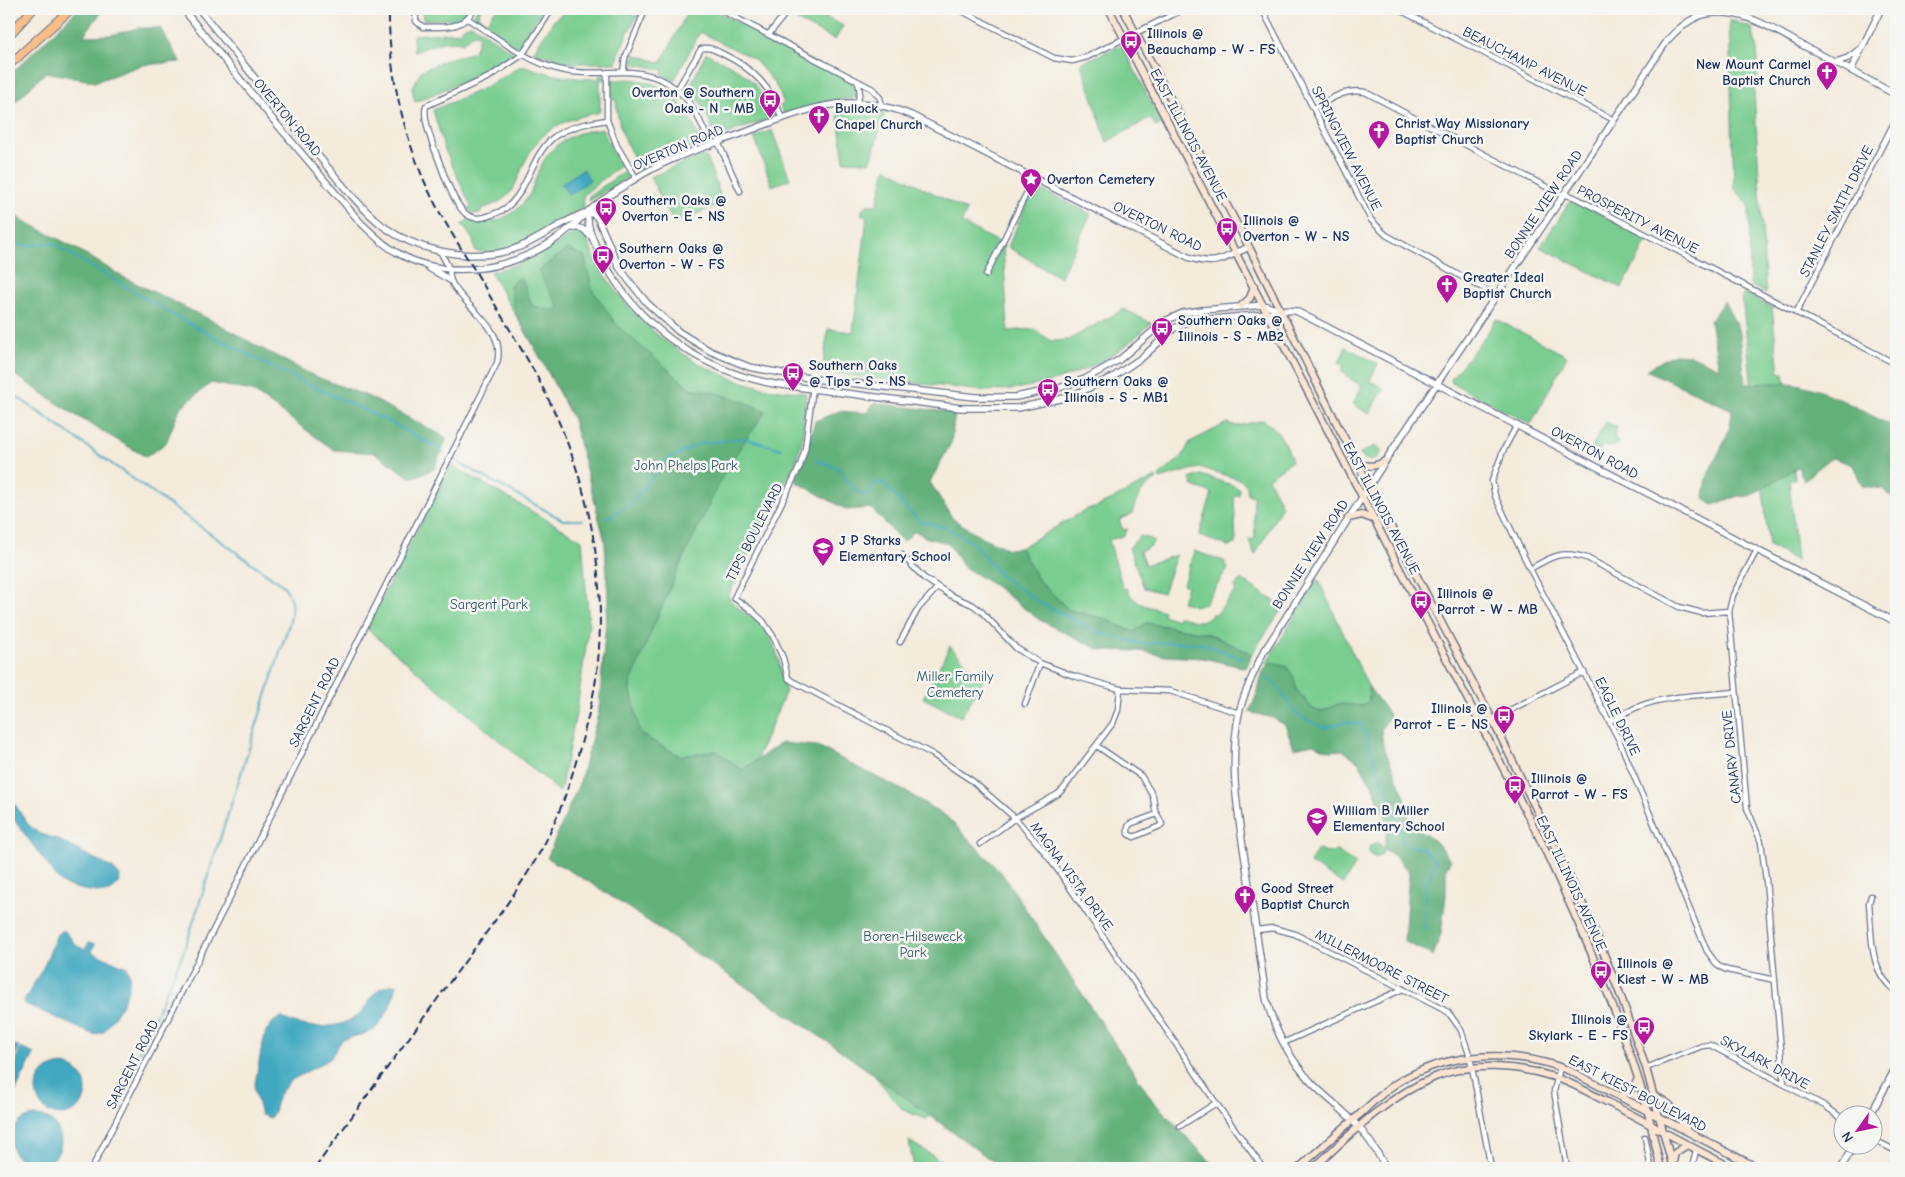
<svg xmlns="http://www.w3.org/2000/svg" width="1905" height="1177" font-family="'Comic Neue',sans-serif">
<rect width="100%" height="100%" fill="#f6f6f2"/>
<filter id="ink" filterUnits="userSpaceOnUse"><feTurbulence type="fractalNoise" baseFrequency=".02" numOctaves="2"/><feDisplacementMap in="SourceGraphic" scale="10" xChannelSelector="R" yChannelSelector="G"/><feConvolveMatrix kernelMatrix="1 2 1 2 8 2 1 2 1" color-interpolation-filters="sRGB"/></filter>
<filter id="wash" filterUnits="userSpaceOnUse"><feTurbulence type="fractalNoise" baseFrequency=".0096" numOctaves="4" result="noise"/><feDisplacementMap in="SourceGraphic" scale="20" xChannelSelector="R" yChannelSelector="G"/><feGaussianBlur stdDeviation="1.12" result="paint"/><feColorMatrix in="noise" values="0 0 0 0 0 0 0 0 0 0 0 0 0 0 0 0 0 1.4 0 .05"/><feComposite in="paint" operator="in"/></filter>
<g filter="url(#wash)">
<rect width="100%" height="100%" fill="#f4ebdb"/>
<path fill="#79cd90" stroke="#4a7e77" d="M422,9H464L467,11L463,17L455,22L454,19L423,20Z
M477,9H481L478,16L487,22L494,11L499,9H543L520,43L524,46L523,47L518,48L475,18L474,14Z
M568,9H623L636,16L640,12L641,17L637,16L626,36L616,63H571L533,52L555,19Z
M689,9H712L853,82L857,89L856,97C849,101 843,99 836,100C818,102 802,112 784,114L780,106L784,103L775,84L754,59L700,32L674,81L662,74L663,70L632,63L634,54L661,63Z
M797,9H810L843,26L835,40L790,17Z
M1729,21H1733L1752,28C1758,49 1761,69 1754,90L1766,294L1750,285L1749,205L1734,188Z
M471,24L513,52L512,59L509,56L480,74L415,102L412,89L421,71L448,59L474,52L479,37L476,34L471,35L463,43C446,37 430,47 414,52L413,35L461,32V28Z
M1122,45L1162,124L1156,127L1150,118L1107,142L1081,63Z
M706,53C740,70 753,74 770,110L775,108L778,116L711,139L708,132L713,130C707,114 701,100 689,88Z
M523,65C548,75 571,79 598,79L600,75H603L604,79L600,81V111L597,113C569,118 544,127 529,154C512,184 520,197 481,209V213L474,214L468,209L471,206L444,148L433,110L482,89Z
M628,79C667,82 684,100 698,136L703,134L705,143L672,154L639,170L636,169L632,164L636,161C624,141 617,123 616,100L612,99V80Z
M863,109L884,113L871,162L844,161L837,110Z
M603,129L613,153L615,155L618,153L620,166L584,194L583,198L584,206C553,227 515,259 475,251L473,240L462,224L468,220L478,221L492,218L494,222C506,217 517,211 526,200C533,190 535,178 540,168C552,142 576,130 603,129Z
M772,130L790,179L772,186L754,137Z
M702,155L707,158L723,203L674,223L650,177Z
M886,168L967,211L961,223L1003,244L1008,331L1034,329L1051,341L1068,340L1124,309L1151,323C1106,369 1047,390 983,391L822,372L828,329L853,332L867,218L862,215V210L866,205H877Z
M625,171L630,173L629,177L589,201V196Z
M1038,188L1091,214L1060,278L1008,247L1032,191Z
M1572,199L1648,239L1622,288L1540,247Z
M575,232L584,234C588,242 591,250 595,258C630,323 694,374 767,388C778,390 790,391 801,392L805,393L806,396L802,440L796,462L728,596C730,604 754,618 762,626C770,636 776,648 779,661C781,671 781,682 786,691L758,756L745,792L762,819L817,746L868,773L908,793L947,817L975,846L1083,995L926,1119L903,1110L719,889L568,809L580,782L599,711L608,598L605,541L573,419L541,358L490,272C522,265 548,251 575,232Z
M1744,293L1772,307L1779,373H1784L1795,479H1789L1797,561L1769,546L1742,297Z
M1496,319L1567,356L1531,424L1452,383L1451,379L1486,335Z
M1346,347L1378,364L1370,380L1384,389L1369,414L1353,404L1362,386L1352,380L1341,371L1344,366L1339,363Z
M1263,420C1278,428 1287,445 1292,461L1268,478L1282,506L1255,555L1249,540L1255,539L1253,495H1248L1246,485L1241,480L1202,468L1194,469L1160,479L1159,476L1182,457L1190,442L1227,423L1237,426Z
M1606,422L1617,427L1614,436L1618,444L1613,447L1604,445L1598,452L1591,448Z
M1374,446L1382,451L1377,458L1370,461L1363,458L1360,454Z
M451,465L582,540L589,625L577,709L560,792L366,628Z
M1201,475L1235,486L1239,489V495L1234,496L1236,544L1228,546L1199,536L1212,493L1193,486L1190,479Z
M1156,477L1157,479C1141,489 1137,496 1132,514L1119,520L1123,530L1128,529L1123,536L1109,540L1123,589L1127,588C1133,605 1148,606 1164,611L1163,615L1177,620L1178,616C1193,620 1201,626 1213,613L1216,615L1236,590L1234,587L1241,579L1283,607L1252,654L1207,633L1146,623L1134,632L1102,618L1069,610L1039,581L1020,548L1087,509L1095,508Z
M1140,536L1154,540L1151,546L1140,551L1145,565L1176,555L1163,593L1144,588L1129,548Z
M1194,551L1224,561L1228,569L1204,604L1196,606L1182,602L1187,586L1183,584Z
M1318,579L1368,686L1369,701L1362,706L1338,704L1320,712L1313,709L1272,662L1268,665L1267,662Z
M950,646L983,681L961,717L923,698Z
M1369 850a7 7 0 1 1 14 0a7 7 0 1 1-14 0Z
M1318,849L1325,853L1337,851L1356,864L1343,884L1310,863Z
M909,1141L953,1168H914Z"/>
<path fill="#62b07a" stroke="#3e706c" d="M78,9H104L83,36L111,35L138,28H160L181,62L142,65L95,82L46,72L9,108V76Z
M9,213L70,245L123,277L217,323L257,346L312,375L369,397L447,438L434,469L411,478L375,453L334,450L252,391L211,383L180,408L166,443L146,457L80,418L9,371Z
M567,249L584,256L593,291L616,324L638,344L690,388L714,392L742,401L766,411L728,465L680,565L653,627L630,685L640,734L680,756L716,751L742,770L781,743L817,746L868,773L908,793L947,817L1001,872L1153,1101L1216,1168H1002L837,1048L591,883L547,858L580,782L599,711L608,598L605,541L573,419L515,311L510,286L519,278L523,281L532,306L550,310L560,309L538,271Z
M1724,301L1740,333L1745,384C1759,384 1774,382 1788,383C1823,386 1865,413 1896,428V501L1883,489L1862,486L1853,465L1832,458L1816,469L1804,481L1798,467L1748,497L1738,496L1713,505L1704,499C1705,491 1706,480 1709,472C1719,450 1731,436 1732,410L1646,370L1674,354L1690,355L1719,368L1710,321Z
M875,403L955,413L951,443L930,482L953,519L984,538L1008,549L1020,548L1039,581L1069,610L1102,618L1134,632L1146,623L1207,633L1252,654L1246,668L1203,658L1166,656L1139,651L1100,650L1038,619L995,586L964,567L948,543L927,538L915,531L903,542L871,508L847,510L795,481L804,460L815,421L839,411L866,413Z
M1272,662L1287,667L1294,677L1296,689L1300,694L1313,709L1320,712L1338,704L1362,706L1369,701L1368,686L1390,716L1381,729L1383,745L1405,797L1409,817L1414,827L1435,841L1451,860L1446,869V896L1441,934L1433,956L1404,941L1409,872L1396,857L1384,849L1388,824L1373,787L1358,761L1342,750L1330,751L1313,744L1294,748L1285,725L1273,718L1249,712C1252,706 1255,699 1257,693C1261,682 1260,668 1272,662Z"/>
<path fill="#40a8c0" stroke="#2e6c8f" d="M583,169L590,180L569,195L561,184Z
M9,795L27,823L38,833L57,839L114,869L120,876C119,884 116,887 110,892C100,894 68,888 60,882L9,813Z
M64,930L77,946L85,949L89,942L95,944L92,952L127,967C137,988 115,1015 104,1032L94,1035L23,1003L45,964L57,934Z
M397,984C396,996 383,1025 372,1031C363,1035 351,1037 342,1040L330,1059L290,1081L278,1096L274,1112L270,1118L261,1115L254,1089L261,1051L266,1031L273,1022L281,1017C302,1030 340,1031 359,1014C374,1000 370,987 397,984Z
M9,1042L19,1047L9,1067Z
M21,1048L34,1054L9,1105V1073Z
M36 1090a25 25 0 1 1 50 0a25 25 0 1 1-50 0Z
M11 1141a25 25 0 1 1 50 0a25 25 0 1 1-50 0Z"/>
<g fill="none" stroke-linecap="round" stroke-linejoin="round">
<path stroke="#40a8c0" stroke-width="2" d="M9,241L24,246L52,243L177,317L279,371L380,417L436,447L444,453
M9,391L284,586C292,598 293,606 290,621L184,951L125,1083
M452,459L563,520H582
M817,460L839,469L854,489L865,496L874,485L882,482L919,521L947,528L972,542L1000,575L1039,602L1099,633L1142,644L1179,642L1203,644L1241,658
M606,517L611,516L632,503L664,462L698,444L744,438L781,449
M1264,676L1277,686L1296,714L1324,728L1345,722L1361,725C1368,738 1371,751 1376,765C1386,791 1397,814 1402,841L1409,846L1423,848L1435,860L1433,870L1426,883L1424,929"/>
</g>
</g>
<g filter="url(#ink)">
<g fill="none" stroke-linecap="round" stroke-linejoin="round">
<g stroke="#67718a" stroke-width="7">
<path id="minor" d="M415,9L416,21L423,27C446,26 461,31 474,9
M552,9L522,55L489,77L426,106C422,119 434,148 439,161C444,175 456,210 469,216C477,220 484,218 491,215C502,212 512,204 518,195C531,176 535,152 554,137C569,126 589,123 607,120
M719,9L873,89L880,98L882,106
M958,9L1054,58L1072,61L1087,57L1184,9
M1262,9L1371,220L1386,235L1497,296
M1398,9L1614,120
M468,19C498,38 525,61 561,70C581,75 601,72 621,72C673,71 695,101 710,146
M769,34L789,9
M623,72L625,58L643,15L641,11L637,9
M607,73V120L617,146L636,178
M677,90L701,49C709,46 715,50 723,54C752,68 772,87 782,119
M857,103C860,94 861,89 857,81
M1314,108C1331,99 1345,88 1365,92L1558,193L1574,197L1896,364
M718,142L740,191
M986,275L1034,178
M1796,313L1896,119
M814,379L805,449L800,466L734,598L750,609L763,621L773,636L783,658L788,678L792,681L932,754L971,780L1015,818L1039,845L1060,873L1216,1103L1263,1168
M1517,425L1503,451L1492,481L1495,496L1530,569L1619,740L1707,951L1718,966L1727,970L1775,980
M1757,550L1733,595L1729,611L1747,808L1761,842L1766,880L1784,1084
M902,555L924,578L950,595L973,605L981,611L1016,648L1040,663L1074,676L1109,686L1120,689L1170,691L1239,713
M1530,569C1552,556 1562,550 1587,558L1679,607L1702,613L1729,611
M900,642L918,609L937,588
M1025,704L1040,663
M1609,721C1619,716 1630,710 1640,706C1670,695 1704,695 1736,692
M1481,725L1584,672
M1097,746L1141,776L1153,796L1155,810L1162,824L1160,826L1134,837L1128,834V827L1130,824L1157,814
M980,844L1015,818L1058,794L1064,788L1113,723L1118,710L1120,689
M1871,896L1869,903C1872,933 1868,972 1896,991
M1257,930L1273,928L1295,934L1448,1012L1461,1030L1470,1057L1491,1168
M1283,1043L1403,989
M1560,1067L1554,1091L1567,1168
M1646,1068L1702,1046L1710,1045L1825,1106L1842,1118
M1180,1126L1216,1103
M1645,1137L1651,1168
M1872,1139L1896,1151
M92,1168L228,901L497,363C507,327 464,309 451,281C449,277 450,273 449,269C447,263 443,257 440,251
M1692,1168L1696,1150"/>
</g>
<g stroke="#67718a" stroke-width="8">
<path id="tertiary" d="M183,9L275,122L361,223C372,233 383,245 396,252C444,281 508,271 553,241C567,232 576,222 588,212C602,199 619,189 635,179C668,157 709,146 746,132C775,121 806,108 837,104C862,101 887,105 911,115L1188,257C1217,267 1224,258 1249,247
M199,9C238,57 276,105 316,153C337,178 358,206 383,226C415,250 460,259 499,253C532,247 554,225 584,213
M1836,62L1848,58L1859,50
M1851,70L1881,9
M588,211L597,217L619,267L630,282L647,303L679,332L710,351L749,367L814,379L975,397H1016L1059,388L1085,379L1119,360L1165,321L1183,313L1202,310L1264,305L1279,310L1296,311L1896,622
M588,211C586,228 594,242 602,258C636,325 700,370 774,384L961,408H1018L1069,397L1113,377L1144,356L1173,329L1189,321L1269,314L1279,310
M572,228C579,227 584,228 589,235
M429,268L450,280
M1871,1114L1896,1067
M1386,1168C1377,1151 1367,1135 1353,1121C1340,1107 1324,1096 1311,1082C1289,1058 1274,1029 1266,998C1260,956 1254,914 1247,873C1239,820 1228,766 1239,713C1244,692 1254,672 1263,653L1391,452L1667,41C1679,27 1694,14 1714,13C1746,10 1776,31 1802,45C1834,61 1865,78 1896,95
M1841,1168L1855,1144"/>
</g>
<g stroke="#67718a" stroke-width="9">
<path id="secondary" d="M1109,9L1538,835C1579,922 1618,1009 1645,1101C1651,1123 1655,1146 1661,1168
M1123,9L1249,247L1338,426L1492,719L1589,917L1620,994L1646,1068L1673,1168
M1241,306L1250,298L1254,286
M1358,463C1367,467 1376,467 1385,461
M1348,518L1362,515L1375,520
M1620,1096L1633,1088L1638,1079
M1654,1096C1673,1104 1676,1112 1686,1129
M1673,1162L1675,1153L1687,1145
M1299,1168C1319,1150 1338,1132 1359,1115C1372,1103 1385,1090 1400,1081C1451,1051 1516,1049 1570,1071L1758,1168
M1314,1168C1350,1134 1388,1096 1435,1077C1471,1062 1517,1065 1554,1077C1573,1083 1591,1094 1609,1103C1651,1124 1691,1148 1733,1168"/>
</g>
<g stroke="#67718a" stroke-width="10">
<path id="motorway" d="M9,35L33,9
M9,65L71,9"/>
</g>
<use href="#minor" stroke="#fff" stroke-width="4.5"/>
<use href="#tertiary" stroke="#fff" stroke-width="5.5"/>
<use href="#secondary" stroke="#fce5d0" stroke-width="6"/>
<use href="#motorway" stroke="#f8bd89" stroke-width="8"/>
<path stroke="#1b2f5e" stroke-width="2" stroke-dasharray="8 4" stroke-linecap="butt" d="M315,1168C361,1104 408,1039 455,975C484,935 516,895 540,852C559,818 571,781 581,744C588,717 596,689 598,661C608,548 579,444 520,347C505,321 489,295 474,269C457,242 439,214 426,185C402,130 388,68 389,9"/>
</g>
</g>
<defs>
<g id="bus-pin" transform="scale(1.125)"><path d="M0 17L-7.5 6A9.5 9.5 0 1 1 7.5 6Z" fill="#b5179e" stroke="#f6f6f2"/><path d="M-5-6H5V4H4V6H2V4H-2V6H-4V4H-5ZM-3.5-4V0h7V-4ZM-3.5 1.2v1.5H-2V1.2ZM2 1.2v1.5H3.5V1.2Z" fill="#fff"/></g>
<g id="church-pin" transform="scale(1.125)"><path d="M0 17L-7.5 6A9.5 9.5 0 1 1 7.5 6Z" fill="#b5179e" stroke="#f6f6f2"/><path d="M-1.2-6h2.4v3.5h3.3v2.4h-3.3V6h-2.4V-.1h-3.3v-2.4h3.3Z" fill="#fff"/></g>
<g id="sight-pin" transform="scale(1.125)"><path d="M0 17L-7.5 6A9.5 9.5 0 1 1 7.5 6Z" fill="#b5179e" stroke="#f6f6f2"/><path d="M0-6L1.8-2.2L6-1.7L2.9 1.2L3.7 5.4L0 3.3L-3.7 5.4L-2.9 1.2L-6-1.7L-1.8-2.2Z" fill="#fff"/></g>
<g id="school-pin" transform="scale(1.125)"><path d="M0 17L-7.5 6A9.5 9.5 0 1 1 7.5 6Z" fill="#b5179e" stroke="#f6f6f2"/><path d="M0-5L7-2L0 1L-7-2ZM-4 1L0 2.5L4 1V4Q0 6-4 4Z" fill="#fff"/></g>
</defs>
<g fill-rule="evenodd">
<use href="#bus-pin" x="1131" y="41"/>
<use href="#church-pin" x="1827" y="72"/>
<use href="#bus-pin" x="770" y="100"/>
<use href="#church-pin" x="819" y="116"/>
<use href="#church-pin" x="1379" y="131"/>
<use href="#sight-pin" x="1031" y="179"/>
<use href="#bus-pin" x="606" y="208"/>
<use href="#bus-pin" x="1227" y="228"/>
<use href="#bus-pin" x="603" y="256"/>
<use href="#church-pin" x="1447" y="285"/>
<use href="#bus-pin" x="1162" y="328"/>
<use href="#bus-pin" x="793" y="373"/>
<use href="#bus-pin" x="1048" y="389"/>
<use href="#school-pin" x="823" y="548"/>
<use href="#bus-pin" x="1421" y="601"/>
<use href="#bus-pin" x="1504" y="716"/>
<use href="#bus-pin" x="1515" y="786"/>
<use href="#school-pin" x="1317" y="818"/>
<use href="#church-pin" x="1245" y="896"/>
<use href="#bus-pin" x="1601" y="971"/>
<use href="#bus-pin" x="1644" y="1027"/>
</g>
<g text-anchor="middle" stroke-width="5" stroke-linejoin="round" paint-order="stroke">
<g font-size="14" font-weight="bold" fill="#1b2f5e" stroke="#f6f6f2" text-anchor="start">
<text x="1147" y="38">Illinois @<tspan x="1147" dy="16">Beauchamp - W - FS</tspan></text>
<text x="1811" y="69" text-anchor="end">New Mount Carmel<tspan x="1811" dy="16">Baptist Church</tspan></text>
<text x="754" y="97" text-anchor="end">Overton @ Southern<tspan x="754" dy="16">Oaks - N - MB</tspan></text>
<text x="835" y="113">Bullock<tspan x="835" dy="16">Chapel Church</tspan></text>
<text x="1395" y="128">Christ Way Missionary<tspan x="1395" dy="16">Baptist Church</tspan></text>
<text x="1047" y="184">Overton Cemetery</text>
<text x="622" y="205">Southern Oaks @<tspan x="622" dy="16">Overton - E - NS</tspan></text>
<text x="1243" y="225">Illinois @<tspan x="1243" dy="16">Overton - W - NS</tspan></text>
<text x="619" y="253">Southern Oaks @<tspan x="619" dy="16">Overton - W - FS</tspan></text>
<text x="1463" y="282">Greater Ideal<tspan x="1463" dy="16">Baptist Church</tspan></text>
<text x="1178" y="325">Southern Oaks @<tspan x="1178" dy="16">Illinois - S - MB2</tspan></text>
<text x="809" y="370">Southern Oaks<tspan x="809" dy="16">@ Tips - S - NS</tspan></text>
<text x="1064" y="386">Southern Oaks @<tspan x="1064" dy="16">Illinois - S - MB1</tspan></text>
<text x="839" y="545">J P Starks<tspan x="839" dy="16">Elementary School</tspan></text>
<text x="1437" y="598">Illinois @<tspan x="1437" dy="16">Parrot - W - MB</tspan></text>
<text x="1488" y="713" text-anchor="end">Illinois @<tspan x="1488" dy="16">Parrot - E - NS</tspan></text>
<text x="1531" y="783">Illinois @<tspan x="1531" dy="16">Parrot - W - FS</tspan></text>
<text x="1333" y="815">William B Miller<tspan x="1333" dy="16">Elementary School</tspan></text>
<text x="1261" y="893">Good Street<tspan x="1261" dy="16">Baptist Church</tspan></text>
<text x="1617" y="968">Illinois @<tspan x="1617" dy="16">Kiest - W - MB</tspan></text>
<text x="1628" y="1024" text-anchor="end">Illinois @<tspan x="1628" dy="16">Skylark - E - FS</tspan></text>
</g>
<g font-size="14" fill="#1b2f5e" stroke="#f6f6f2">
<text transform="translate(1525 61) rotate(27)" y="5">BEAUCHAMP AVENUE</text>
<text transform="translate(288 117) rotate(50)" y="5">OVERTON ROAD</text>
<text transform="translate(1189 135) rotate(62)" y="5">EAST ILLINOIS AVENUE</text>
<text transform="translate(678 147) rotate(-23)" y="5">OVERTON ROAD</text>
<text transform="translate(1347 148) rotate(63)" y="5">SPRINGVIEW AVENUE</text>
<text transform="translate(1543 204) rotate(-56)" y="5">BONNIE VIEW ROAD</text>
<text transform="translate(1836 211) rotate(-63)" y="5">STANLEY SMITH DRIVE</text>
<text transform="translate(1638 219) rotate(27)" y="5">PROSPERITY AVENUE</text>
<text transform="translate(1158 226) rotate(26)" y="5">OVERTON ROAD</text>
<text transform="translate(1595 452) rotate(28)" y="5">OVERTON ROAD</text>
<text transform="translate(1382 508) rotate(62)" y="5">EAST ILLINOIS AVENUE</text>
<text transform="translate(754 532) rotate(-63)" y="5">TIPS BOULEVARD</text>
<text transform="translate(1310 554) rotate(-57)" y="5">BONNIE VIEW ROAD</text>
<text transform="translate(314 702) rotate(-64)" y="5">SARGENT ROAD</text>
<text transform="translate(1618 716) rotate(64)" y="5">EAGLE DRIVE</text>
<text transform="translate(1731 757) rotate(-96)" y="5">CANARY DRIVE</text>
<text transform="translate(1072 876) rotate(54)" y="5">MAGNA VISTA DRIVE</text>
<text transform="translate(1572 883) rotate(65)" y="5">EAST ILLINOIS AVENUE</text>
<text transform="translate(1382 966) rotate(27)" y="5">MILLERMOORE STREET</text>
<text transform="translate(1765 1062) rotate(28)" y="5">SKYLARK DRIVE</text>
<text transform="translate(132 1064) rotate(-63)" y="5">SARGENT ROAD</text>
<text transform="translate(1638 1093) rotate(27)" y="5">EAST KIEST BOULEVARD</text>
</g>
<g font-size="14" fill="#32566a" stroke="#f6f6f2">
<text x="686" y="470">John Phelps Park</text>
<text x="489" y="609">Sargent Park</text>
<text x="955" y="681">Miller Family<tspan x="955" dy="16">Cemetery</tspan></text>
<text x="913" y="941">Boren-Hilseweck<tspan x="913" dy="16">Park</tspan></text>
</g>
</g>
<rect width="1905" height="1177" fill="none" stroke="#f6f6f2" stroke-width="30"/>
<g transform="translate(1858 1130) rotate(237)"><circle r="24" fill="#f6f6f2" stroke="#9ea6b7"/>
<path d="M0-4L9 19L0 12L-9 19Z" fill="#b5179e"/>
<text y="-8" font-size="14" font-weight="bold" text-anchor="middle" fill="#1b2f5e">N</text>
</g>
</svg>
